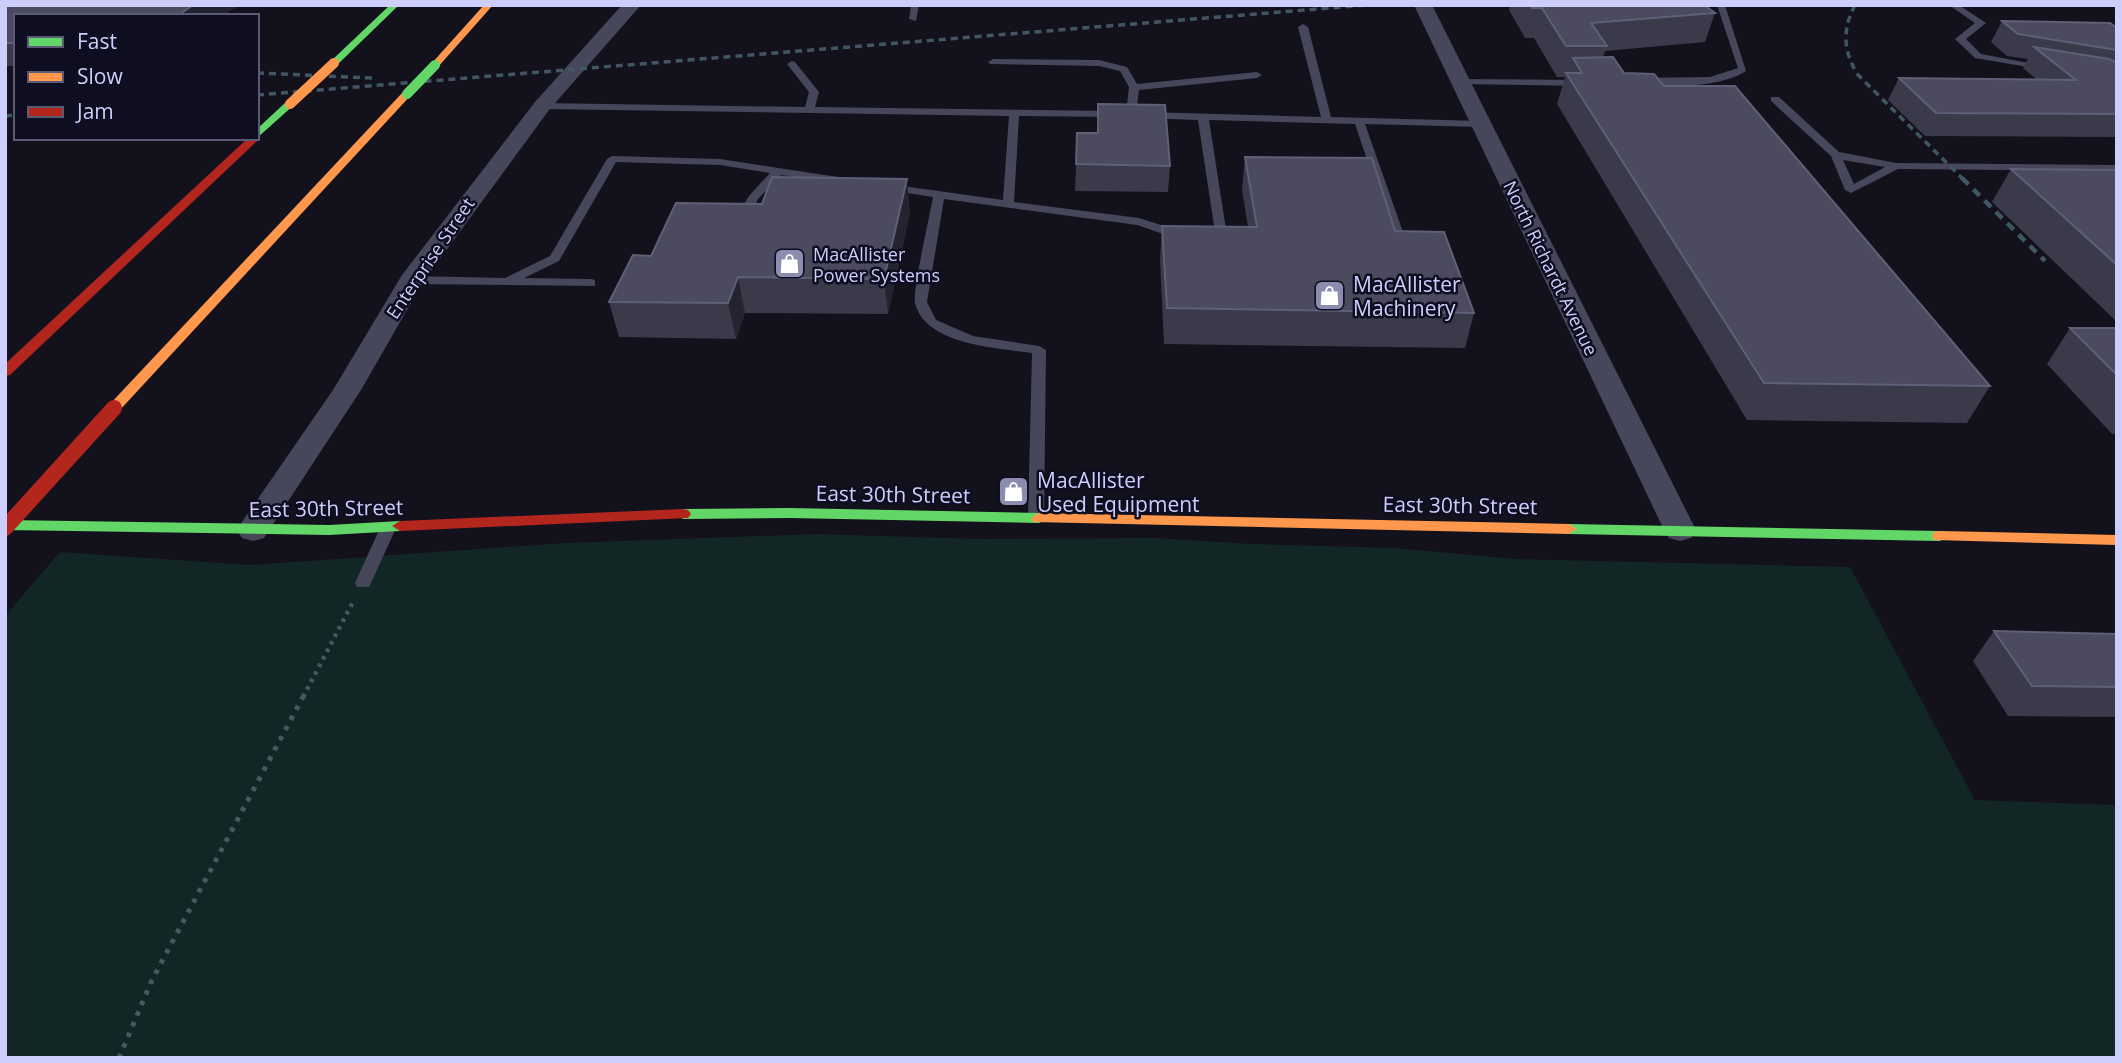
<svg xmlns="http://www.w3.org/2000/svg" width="2122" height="1063" viewBox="0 0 2122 1063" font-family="'Open Sans',sans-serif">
	<rect width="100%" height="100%" fill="#12111c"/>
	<path fill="#112625" d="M 816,534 L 979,539 L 1156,538 L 1251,544 L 1395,548 L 1515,559 L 1850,567 L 1975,800 L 2117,805 L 2117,1058 L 5,1058 L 5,616 L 60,552 L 250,565 L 565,543 Z"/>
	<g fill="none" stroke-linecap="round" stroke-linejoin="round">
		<path stroke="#485762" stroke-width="4.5" stroke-dasharray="3.5 5" stroke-linecap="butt" d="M 303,697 L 354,600"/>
		<path stroke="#485762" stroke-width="5" stroke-dasharray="4.5 7" stroke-linecap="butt" d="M 119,1058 L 152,980 L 304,695"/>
		<g fill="#47475c" fill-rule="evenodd">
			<path d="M 911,5 L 919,5 L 916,21 L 909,19 Z"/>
			<path d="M 1717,5 L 1725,5 L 1746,71 C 1721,88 1666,88 1637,83 L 1637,79 L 1640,78 L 1710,77 L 1738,68 Z"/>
			<path d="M 1949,5 L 1959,5 L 1986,23 L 1966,39 L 1981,54 L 2050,67 L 2045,70 L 1975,58 L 1955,39 L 1975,23 Z"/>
			<path d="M 1303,24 L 1308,27 L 1331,117 L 1481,121 L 1486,124 L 1481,127 L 1365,124 L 1410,252 L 1408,255 L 1400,255 L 1398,252 L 1355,124 L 1209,120 L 1227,236 C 1222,241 1210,241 1205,236 L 1215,232 L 1198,120 L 1144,118 L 1139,115 L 1144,112 L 1321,117 L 1298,27 Z"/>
			<path d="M 993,59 L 1099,60 L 1127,67 L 1137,84 L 1257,72 L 1262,75 L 1257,78 L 1139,90 L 1136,114 L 1131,117 L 1126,114 L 1129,87 L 1120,71 L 1099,66 L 990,64 L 988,62 Z"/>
			<path d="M 792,61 L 795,62 L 819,92 L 815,107 L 1118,111 L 1123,114 L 1118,117 L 1019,116 L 1014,202 L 1139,218 L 1186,233 L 1186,239 L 1178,239 L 1137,225 L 944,199 L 927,302 L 936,320 L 973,336 L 1039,346 L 1046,350 L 1044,518 L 1042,522 L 1036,523 L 1028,518 L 1032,353 C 998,348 925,345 915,303 C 912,292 930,215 933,197 L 888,190 L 882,187 L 888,184 L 1003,200 L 1009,116 L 542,109 L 537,106 L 542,103 L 805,107 L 809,92 L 787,64 Z"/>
			<path d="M 1461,79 L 1583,80 L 1588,83 L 1583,86 L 1458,84 L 1458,80 Z"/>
			<path d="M 1771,97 L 1779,97 L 1839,152 L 1896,163 L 2117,165 L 2117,171 L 1898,169 L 1851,193 L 1845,190 L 1831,156 L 1771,101 ZM 1843,160 L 1885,167 L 1854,184 Z"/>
			<path d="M 612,156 L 720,159 L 845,178 L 851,181 L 845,184 L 781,175 L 758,199 L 747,221 L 740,223 L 734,220 L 749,196 L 770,173 L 720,165 L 616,162 L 559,261 L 524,278 L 591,279 L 595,280 L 595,286 L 411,284 L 405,280 L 411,276 L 505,278 L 550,256 L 607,159 Z"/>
			<path d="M 388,523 L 396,528 L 371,583 L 369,587 L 357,587 L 355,583 L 380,528 Z"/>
		</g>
		<g fill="#47475c" fill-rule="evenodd">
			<path d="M 622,5 L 641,5 L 549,110 L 423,282 L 361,390 L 264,538 L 253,541 L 242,538 L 237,530 L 242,522 L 333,390 L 402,275 L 535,102 Z"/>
			<path d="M 1414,5 L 1432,5 L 1696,530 L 1691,538 L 1680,541 L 1669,538 L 1664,530 Z"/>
		</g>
		<g fill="#63d668" fill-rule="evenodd">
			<path d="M 390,5 L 399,5 L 337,65 L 331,65 L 331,61 Z"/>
			<path d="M 286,102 L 295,104 L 257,138 L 257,129 Z"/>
			<path d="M 790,508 L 1039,513 L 1047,518 L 1039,523 L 790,518 L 683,519 L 675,514 L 683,509 Z"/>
			<path d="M 5,520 L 329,525 L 400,521 L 408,526 L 400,531 L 329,535 L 5,530 Z"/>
			<path d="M 1569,524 L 1940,531 L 1948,536 L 1940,541 L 1569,534 L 1561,529 Z"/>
		</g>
		<g fill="#ff974d" fill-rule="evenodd">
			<path d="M 484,5 L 493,5 L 438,67 L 432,67 L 432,63 Z"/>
			<path d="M 403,92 L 412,94 L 119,411 L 109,411 L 107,408 L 109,405 Z"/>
			<path d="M 1039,513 L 1569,524 L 1577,529 L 1569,534 L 1033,522 L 1031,518 Z"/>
			<path d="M 1940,531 L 2117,535 L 2117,545 L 1934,540 L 1932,536 L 1934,532 Z"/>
		</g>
		<g fill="#b3261e" fill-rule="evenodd">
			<path d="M 258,136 L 258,140 L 10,375 L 5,376 L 5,364 L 248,138 L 257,138 Z"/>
			<path d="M 683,509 L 688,510 L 691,514 L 688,518 L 400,531 L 392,526 L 400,521 Z"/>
		</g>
		<g stroke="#405763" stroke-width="3.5" stroke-dasharray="7 5" stroke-linecap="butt">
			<path d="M 1855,5 C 1842,30 1843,51 1858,75 L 1964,180"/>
			<path d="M 257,73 L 372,78"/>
			<path d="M 257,95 L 1367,5"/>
			<path d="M 5,116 L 16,115"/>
		</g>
		<path stroke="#405763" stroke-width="4.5" stroke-dasharray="9 7" stroke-linecap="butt" d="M 1962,178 L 2045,261"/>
		<path stroke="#63d668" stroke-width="10" d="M 407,94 L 435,65"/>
		<path stroke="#ff974d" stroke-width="10" d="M 290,104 L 334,63"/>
		<path stroke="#b3261e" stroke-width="16" d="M 5,528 L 114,408"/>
	</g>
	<g fill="#3b3a4b">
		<path d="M 5,5 L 16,16 L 16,66 L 5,66 Z"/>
		<path d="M 1510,5 L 1704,5 L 1715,13 L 1705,42 L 1605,51 L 1603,57 L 1624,73 L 1664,86 L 1990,386 L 1967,423 L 1747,420 L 1557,104 L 1565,77 L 1557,77 L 1534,38 L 1525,38 L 1509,10 Z"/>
		<path d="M 2002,21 L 2117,28 L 2117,137 L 1925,136 L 1888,100 L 1899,78 L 2036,79 L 2023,68 L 2028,59 L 2007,56 L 1991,42 Z"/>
		<path d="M 1245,157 L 1395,231 L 1474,313 L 1465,348 L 1164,344 L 1160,260 L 1162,226 L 1248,227 L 1242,190 Z"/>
		<path d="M 1076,164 L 1170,166 L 1168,192 L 1075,191 Z"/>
		<path d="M 2011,169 L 2117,170 L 2117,322 L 1992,202 Z"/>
		<path d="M 910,212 L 888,314 L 745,313 L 736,339 L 619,337 L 609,302 L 651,256 Z"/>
		<path d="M 2070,328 L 2117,328 L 2117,434 L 2112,434 L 2047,364 Z"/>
		<path d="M 1994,631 L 2117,634 L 2117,717 L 2008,716 L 1973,661 Z"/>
	</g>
	<g fill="#242330">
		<path d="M 193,5 L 239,5 L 223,16 L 177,16 Z"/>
		<path d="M 907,179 L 910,212 L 888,314 L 884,279 Z"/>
		<path d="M 738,277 L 745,313 L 736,339 L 728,303 Z"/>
	</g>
	<g fill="#4b4a5e" stroke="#5f5f77" stroke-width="2">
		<path d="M 5,5 L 193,5 L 177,16 L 16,16 L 16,43 L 5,43 Z"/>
		<path d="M 1531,5 L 1704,5 L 1715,13 L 1591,23 L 1607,46 L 1566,46 L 1542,8 L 1532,8 Z"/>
		<path d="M 2002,21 L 2110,23 L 2117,28 L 2117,50 L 2018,34 Z"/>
		<path d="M 2034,47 L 2109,59 L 2117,63 L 2117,114 L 1936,113 L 1899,78 L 2076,80 Z"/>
		<path d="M 1613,57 L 1624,73 L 1654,74 L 1664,86 L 1735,86 L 1990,386 L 1764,383 L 1566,73 L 1582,73 L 1573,58 Z"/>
		<path d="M 1098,104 L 1165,105 L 1170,166 L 1076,164 L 1077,133 L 1098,133 Z"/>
		<path d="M 1245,157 L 1372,158 L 1395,231 L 1444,232 L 1474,313 L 1167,308 L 1162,226 L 1257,227 Z"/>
		<path d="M 2011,169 L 2117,170 L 2117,265 Z"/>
		<path d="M 772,177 L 907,179 L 884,279 L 738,277 L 728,303 L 609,302 L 633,255 L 651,256 L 676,203 L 762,204 Z"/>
		<path d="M 2070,328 L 2117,328 L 2117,375 Z"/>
		<path d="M 1994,631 L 2117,634 L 2117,687 L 2032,686 Z"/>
	</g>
	<defs>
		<symbol id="shop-square" viewBox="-11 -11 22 22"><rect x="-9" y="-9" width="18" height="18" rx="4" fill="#8c8cae" stroke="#0f0d20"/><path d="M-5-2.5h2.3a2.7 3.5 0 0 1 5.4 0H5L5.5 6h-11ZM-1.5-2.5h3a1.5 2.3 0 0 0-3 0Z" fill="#fff"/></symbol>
	</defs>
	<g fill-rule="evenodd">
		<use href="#shop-square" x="772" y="246" width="35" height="35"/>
		<use href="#shop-square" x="1312" y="278" width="35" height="35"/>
		<use href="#shop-square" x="996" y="474" width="35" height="35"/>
	</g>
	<g text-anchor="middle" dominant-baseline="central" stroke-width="5" stroke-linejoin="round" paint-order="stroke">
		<g font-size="18" fill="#cecefd" stroke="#0f0d20" text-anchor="start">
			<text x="813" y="254">MacAllister<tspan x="813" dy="21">Power Systems</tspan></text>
		</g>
		<g font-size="18" fill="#cecefd" stroke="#0f0d20">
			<text transform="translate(430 258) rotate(-56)">Enterprise Street</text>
			<text transform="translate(1551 268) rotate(64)">North Richardt Avenue</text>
		</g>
		<g font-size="21" fill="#cecefd" stroke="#0f0d20" text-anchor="start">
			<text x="1353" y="284">MacAllister<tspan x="1353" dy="24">Machinery</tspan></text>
			<text x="1037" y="480">MacAllister<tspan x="1037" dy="24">Used Equipment</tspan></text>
		</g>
		<g font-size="21" fill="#cecefd" stroke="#0f0d20">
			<text transform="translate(893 494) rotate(1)">East 30th Street</text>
			<text transform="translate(1460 505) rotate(1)">East 30th Street</text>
			<text transform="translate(326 508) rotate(-1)">East 30th Street</text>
		</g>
	</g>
	<rect width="2122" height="1063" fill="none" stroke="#cecefd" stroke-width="14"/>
	<rect x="14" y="14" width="245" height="126" fill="#0f0d20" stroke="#5b5a78" stroke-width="2"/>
	<rect x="28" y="37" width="35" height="10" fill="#63d668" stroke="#5b5a78" stroke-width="2"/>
	<text x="77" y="49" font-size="21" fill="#cecefd">Fast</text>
	<rect x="28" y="72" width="35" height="10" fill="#ff974d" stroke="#5b5a78" stroke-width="2"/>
	<text x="77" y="84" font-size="21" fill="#cecefd">Slow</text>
	<rect x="28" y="107" width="35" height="10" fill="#b3261e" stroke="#5b5a78" stroke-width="2"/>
	<text x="77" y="119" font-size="21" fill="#cecefd">Jam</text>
</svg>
